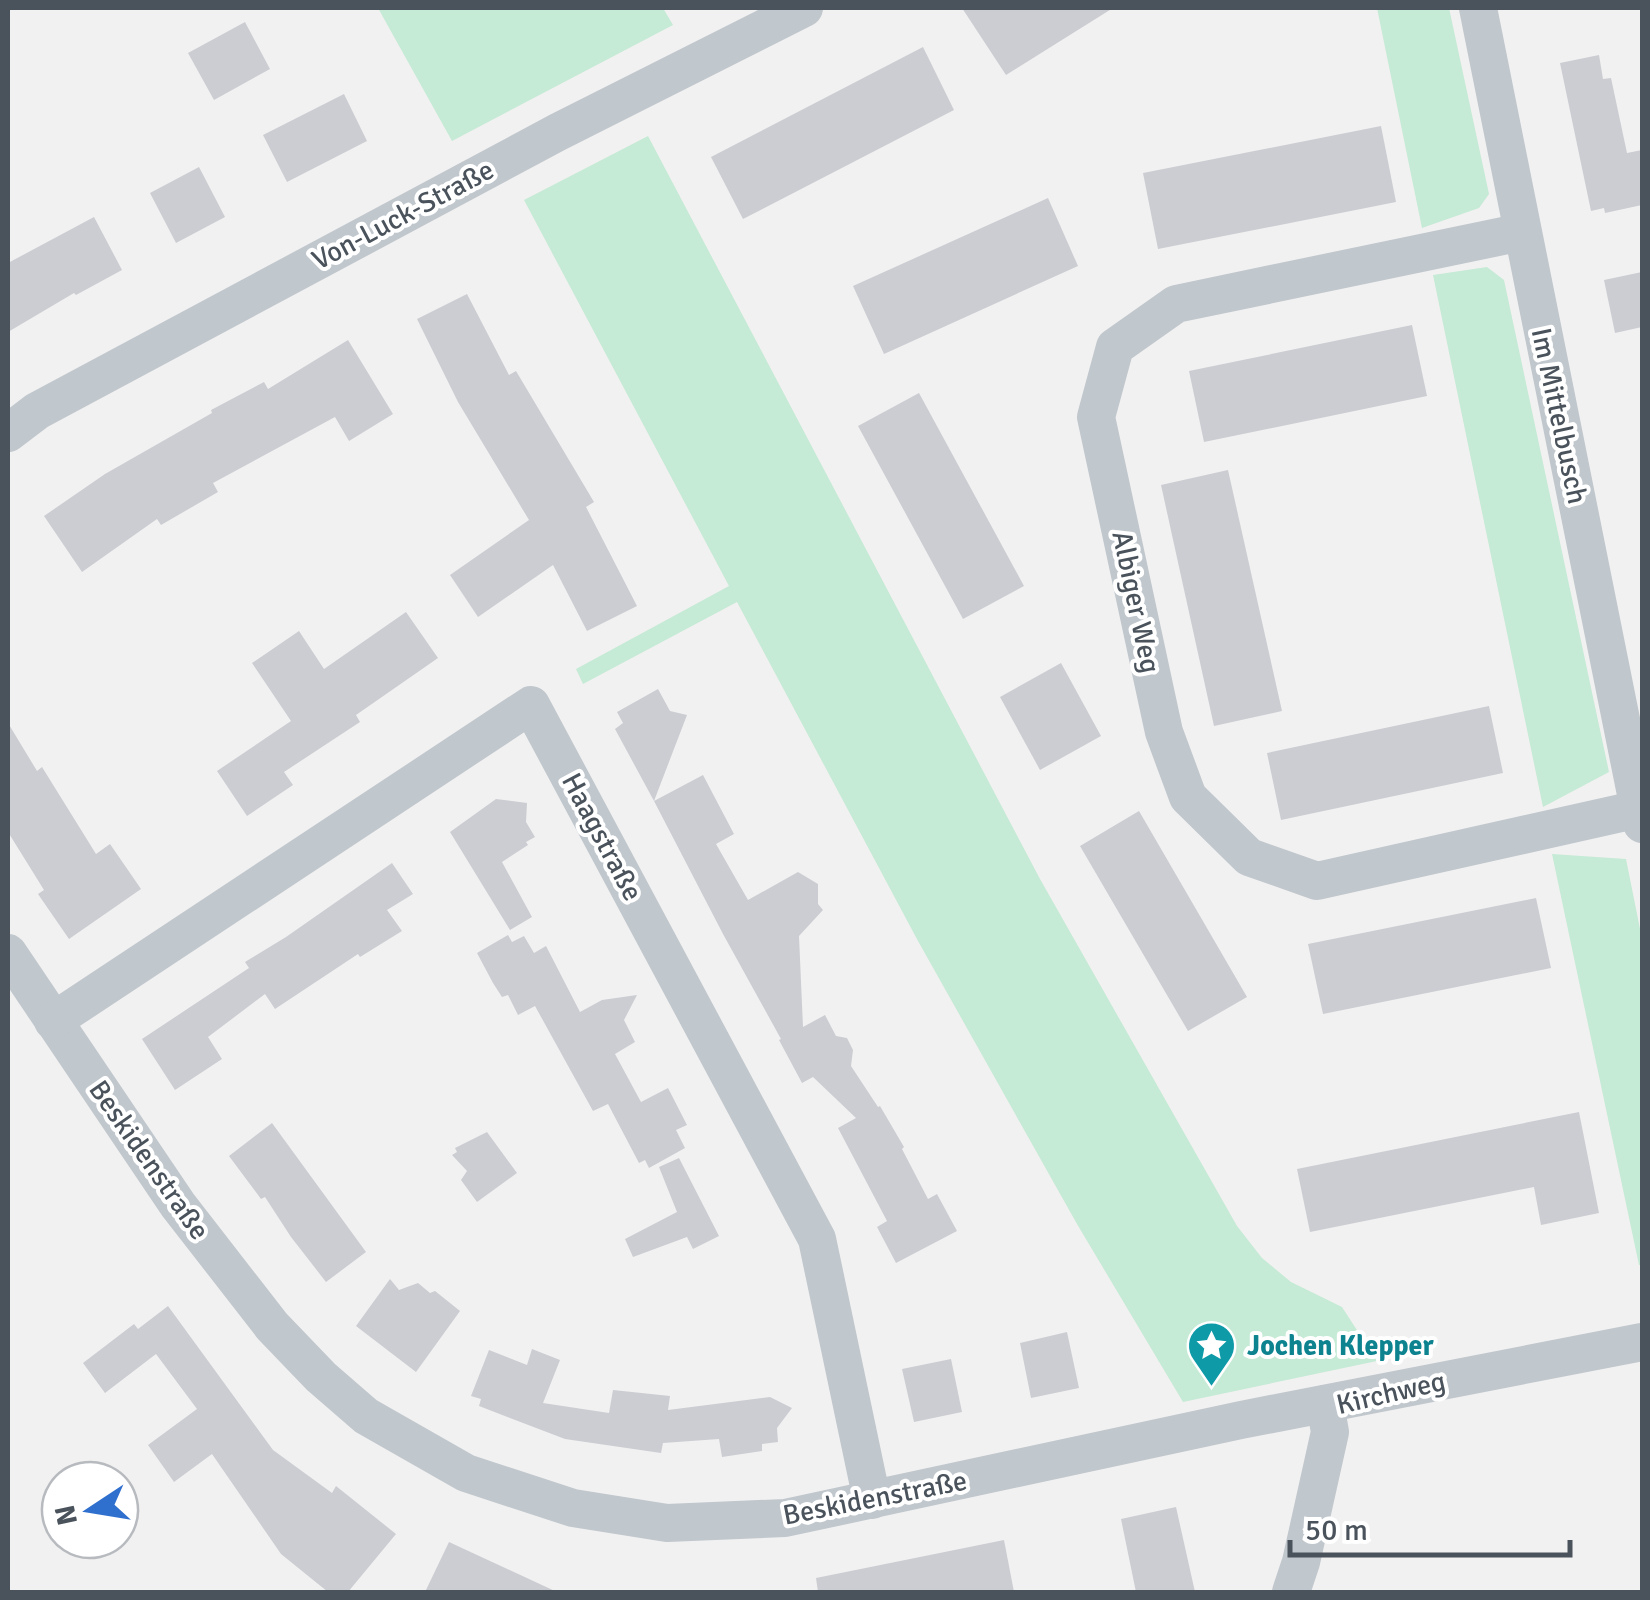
<svg xmlns="http://www.w3.org/2000/svg" width="1650" height="1600" viewBox="0 0 1650 1600" font-family="Signika,sans-serif">
	<rect width="100%" height="100%" fill="#f2f1f1"/>
	<g fill="#c5ead5">
		<path d="M 378,8 L 663,8 L 673,25 L 452,141 Z"/>
		<path d="M 1377,8 L 1449,8 L 1489,194 L 1479,208 L 1422,228 Z"/>
		<path d="M 648,136 L 1040,879 L 1237,1226 L 1262,1258 L 1291,1282 L 1342,1307 L 1377,1361 L 1183,1402 L 1077,1224 L 918,941 L 737,602 L 583,684 L 576,669 L 729,586 L 524,200 Z"/>
		<path d="M 1487,267 L 1504,280 L 1609,772 L 1543,807 L 1433,275 Z"/>
		<path d="M 1552,854 L 1626,859 L 1642,939 L 1642,1265 L 1639,1265 Z"/>
	</g>
	<g fill="#cbcdd2">
		<path d="M 962,8 L 1113,8 L 1006,75 Z"/>
		<path d="M 245,22 L 270,69 L 214,100 L 188,53 Z"/>
		<path d="M 923,47 L 954,110 L 743,219 L 711,157 Z"/>
		<path d="M 1599,55 L 1603,79 L 1611,78 L 1627,153 L 1642,150 L 1642,205 L 1605,213 L 1604,208 L 1591,211 L 1560,63 Z"/>
		<path d="M 344,94 L 367,141 L 287,182 L 263,135 Z"/>
		<path d="M 1381,126 L 1396,202 L 1158,249 L 1143,173 Z"/>
		<path d="M 199,167 L 225,217 L 176,243 L 150,193 Z"/>
		<path d="M 1048,198 L 1078,266 L 884,354 L 853,286 Z"/>
		<path d="M 94,217 L 122,270 L 76,295 L 74,293 L 8,332 L 8,263 Z"/>
		<path d="M 1642,272 L 1642,327 L 1615,333 L 1604,280 Z"/>
		<path d="M 467,294 L 509,375 L 516,371 L 594,502 L 586,507 L 637,606 L 587,631 L 553,565 L 478,617 L 450,575 L 529,520 L 458,402 L 417,319 Z"/>
		<path d="M 1412,325 L 1427,396 L 1204,442 L 1189,371 Z"/>
		<path d="M 348,340 L 393,414 L 349,441 L 335,417 L 213,483 L 218,492 L 161,525 L 157,519 L 82,572 L 44,516 L 105,474 L 212,413 L 211,410 L 264,382 L 268,389 Z"/>
		<path d="M 919,393 L 1024,586 L 963,619 L 858,426 Z"/>
		<path d="M 1228,470 L 1282,711 L 1214,726 L 1161,485 Z"/>
		<path d="M 406,612 L 438,658 L 356,715 L 360,722 L 284,772 L 293,785 L 247,816 L 217,771 L 291,721 L 252,663 L 299,631 L 324,669 Z"/>
		<path d="M 1061,663 L 1101,736 L 1040,770 L 1000,697 Z"/>
		<path d="M 658,689 L 670,711 L 687,715 L 654,801 L 615,729 L 623,723 L 617,712 Z"/>
		<path d="M 1489,706 L 1503,773 L 1281,820 L 1267,753 Z"/>
		<path d="M 8,723 L 37,771 L 42,767 L 96,854 L 110,844 L 141,889 L 69,939 L 38,894 L 44,890 L 8,832 Z"/>
		<path d="M 703,775 L 734,834 L 716,844 L 748,900 L 798,872 L 818,884 L 818,904 L 823,910 L 799,936 L 803,1027 L 825,1015 L 836,1036 L 847,1038 L 853,1050 L 851,1066 L 878,1107 L 880,1106 L 904,1147 L 902,1149 L 928,1199 L 937,1194 L 957,1231 L 896,1263 L 877,1227 L 887,1221 L 838,1128 L 856,1118 L 813,1077 L 802,1083 L 779,1040 L 781,1039 L 723,934 L 654,801 Z"/>
		<path d="M 496,799 L 527,803 L 526,822 L 535,837 L 526,842 L 528,845 L 502,862 L 532,917 L 510,930 L 450,832 Z"/>
		<path d="M 1139,811 L 1247,997 L 1188,1031 L 1080,846 Z"/>
		<path d="M 392,863 L 413,894 L 387,910 L 402,931 L 360,957 L 358,954 L 275,1009 L 265,994 L 208,1037 L 222,1059 L 175,1090 L 142,1039 L 249,968 L 245,962 L 286,937 Z"/>
		<path d="M 1536,898 L 1551,968 L 1323,1014 L 1308,944 Z"/>
		<path d="M 508,935 L 512,942 L 524,936 L 534,953 L 546,946 L 580,1012 L 602,1000 L 637,995 L 624,1020 L 635,1042 L 615,1054 L 641,1102 L 668,1088 L 687,1125 L 676,1130 L 685,1148 L 649,1168 L 645,1160 L 639,1163 L 608,1104 L 593,1111 L 535,1006 L 518,1015 L 508,995 L 502,997 L 493,983 L 477,953 Z"/>
		<path d="M 1579,1112 L 1599,1213 L 1541,1225 L 1534,1187 L 1310,1232 L 1297,1169 Z"/>
		<path d="M 272,1123 L 366,1252 L 326,1282 L 291,1237 L 265,1197 L 261,1199 L 229,1156 Z"/>
		<path d="M 487,1132 L 517,1173 L 477,1202 L 461,1180 L 467,1171 L 452,1155 L 457,1152 L 455,1148 Z"/>
		<path d="M 679,1158 L 719,1236 L 693,1249 L 687,1237 L 633,1257 L 625,1239 L 677,1212 L 659,1167 Z"/>
		<path d="M 390,1279 L 399,1290 L 418,1283 L 430,1293 L 435,1291 L 460,1311 L 416,1372 L 356,1326 Z"/>
		<path d="M 168,1306 L 273,1450 L 332,1493 L 336,1486 L 396,1534 L 348,1592 L 328,1592 L 281,1554 L 212,1454 L 174,1482 L 148,1445 L 197,1409 L 156,1354 L 105,1393 L 83,1363 L 134,1324 L 138,1329 Z"/>
		<path d="M 1067,1332 L 1079,1388 L 1031,1398 L 1020,1343 Z"/>
		<path d="M 532,1349 L 560,1360 L 543,1403 L 609,1413 L 613,1390 L 670,1396 L 668,1410 L 770,1397 L 792,1408 L 777,1428 L 778,1442 L 762,1444 L 762,1451 L 722,1457 L 719,1439 L 663,1443 L 661,1453 L 565,1439 L 479,1406 L 481,1399 L 471,1396 L 489,1350 L 527,1365 Z"/>
		<path d="M 951,1359 L 962,1412 L 914,1422 L 902,1369 Z"/>
		<path d="M 1176,1507 L 1195,1592 L 1136,1592 L 1121,1519 Z"/>
		<path d="M 1004,1540 L 1014,1592 L 818,1592 L 816,1578 Z"/>
		<path d="M 449,1542 L 557,1592 L 425,1592 Z"/>
	</g>
	<g fill="none" stroke-linecap="round" stroke-linejoin="round">
		<g stroke="#c0c7cd" stroke-width="38">
			<path d="M 1478,8 L 1642,824"/>
			<path d="M 1522,232 L 1176,304 L 1115,347 L 1096,417 L 1164,732 L 1188,797 L 1249,857 L 1317,881 L 1639,809"/>
			<path d="M 8,433 L 37,411 L 558,132 L 804,8"/>
			<path d="M 8,953 L 178,1205 L 272,1326 L 321,1377 L 366,1416 L 466,1473 L 573,1508 L 667,1523 L 785,1518 L 1241,1420 L 1642,1342"/>
			<path d="M 53,1021 L 531,705 L 817,1239 L 872,1500"/>
			<path d="M 1291,1592 L 1301,1562 L 1330,1432 L 1325,1404"/>
		</g>
	</g>
	<defs>
		<symbol id="sight-pin" viewBox="-11 -11 22 30"><path d="M0 17L-7.5 6A9.5 9.5 0 1 1 7.5 6Z" fill="#0f9aa8" stroke="#fff"/><path d="M0-6L1.8-2.2L6-1.7L2.9 1.2L3.7 5.4L0 3.3L-3.7 5.4L-2.9 1.2L-6-1.7L-1.8-2.2Z" fill="#fff"/></symbol>
	</defs>
	<g fill-rule="evenodd">
		<use href="#sight-pin" x="1184" y="1318" width="55" height="75"/>
	</g>
	<g text-anchor="middle" dominant-baseline="central" stroke-width="8" stroke-linejoin="round" paint-order="stroke">
		<g font-size="28" fill="#4a535c" stroke="#fff">
			<text transform="translate(403 215) rotate(-28)">Von-Luck-Straße</text>
			<text transform="translate(1559 416) rotate(78)">Im Mittelbusch</text>
			<text transform="translate(1136 602) rotate(78)">Albiger Weg</text>
			<text transform="translate(602 837) rotate(62)">Haagstraße</text>
			<text transform="translate(149 1160) rotate(55)">Beskidenstraße</text>
			<text transform="translate(1391 1393) rotate(-13)">Kirchweg</text>
			<text transform="translate(875 1498) rotate(-11)">Beskidenstraße</text>
		</g>
		<g font-size="28" font-weight="bold" fill="#0d838f" stroke="#fff" text-anchor="start">
			<text x="1247" y="1346">Jochen Klepper</text>
		</g>
	</g>
	<rect width="1650" height="1600" fill="none" stroke="#4a535c" stroke-width="20"/>
	<g transform="translate(90 1510) rotate(258)"><circle r="48" fill="#ffffff" stroke="#b7babe" stroke-width="2.5"/>
	<path d="M0-8L18 38L0 25L-18 38Z" fill="#2f6fce"/>
	<text y="-15" font-size="28" font-weight="bold" text-anchor="middle" fill="#4a535c">N</text>
	</g>
	<path d="M1290 1540v15h280v-15" fill="none" stroke="#4a535c" stroke-width="5"/>
	<text x="1305" y="1540" font-size="30" fill="#4a535c" stroke="#ffffff" stroke-width="8" paint-order="stroke">50 m</text>
</svg>
